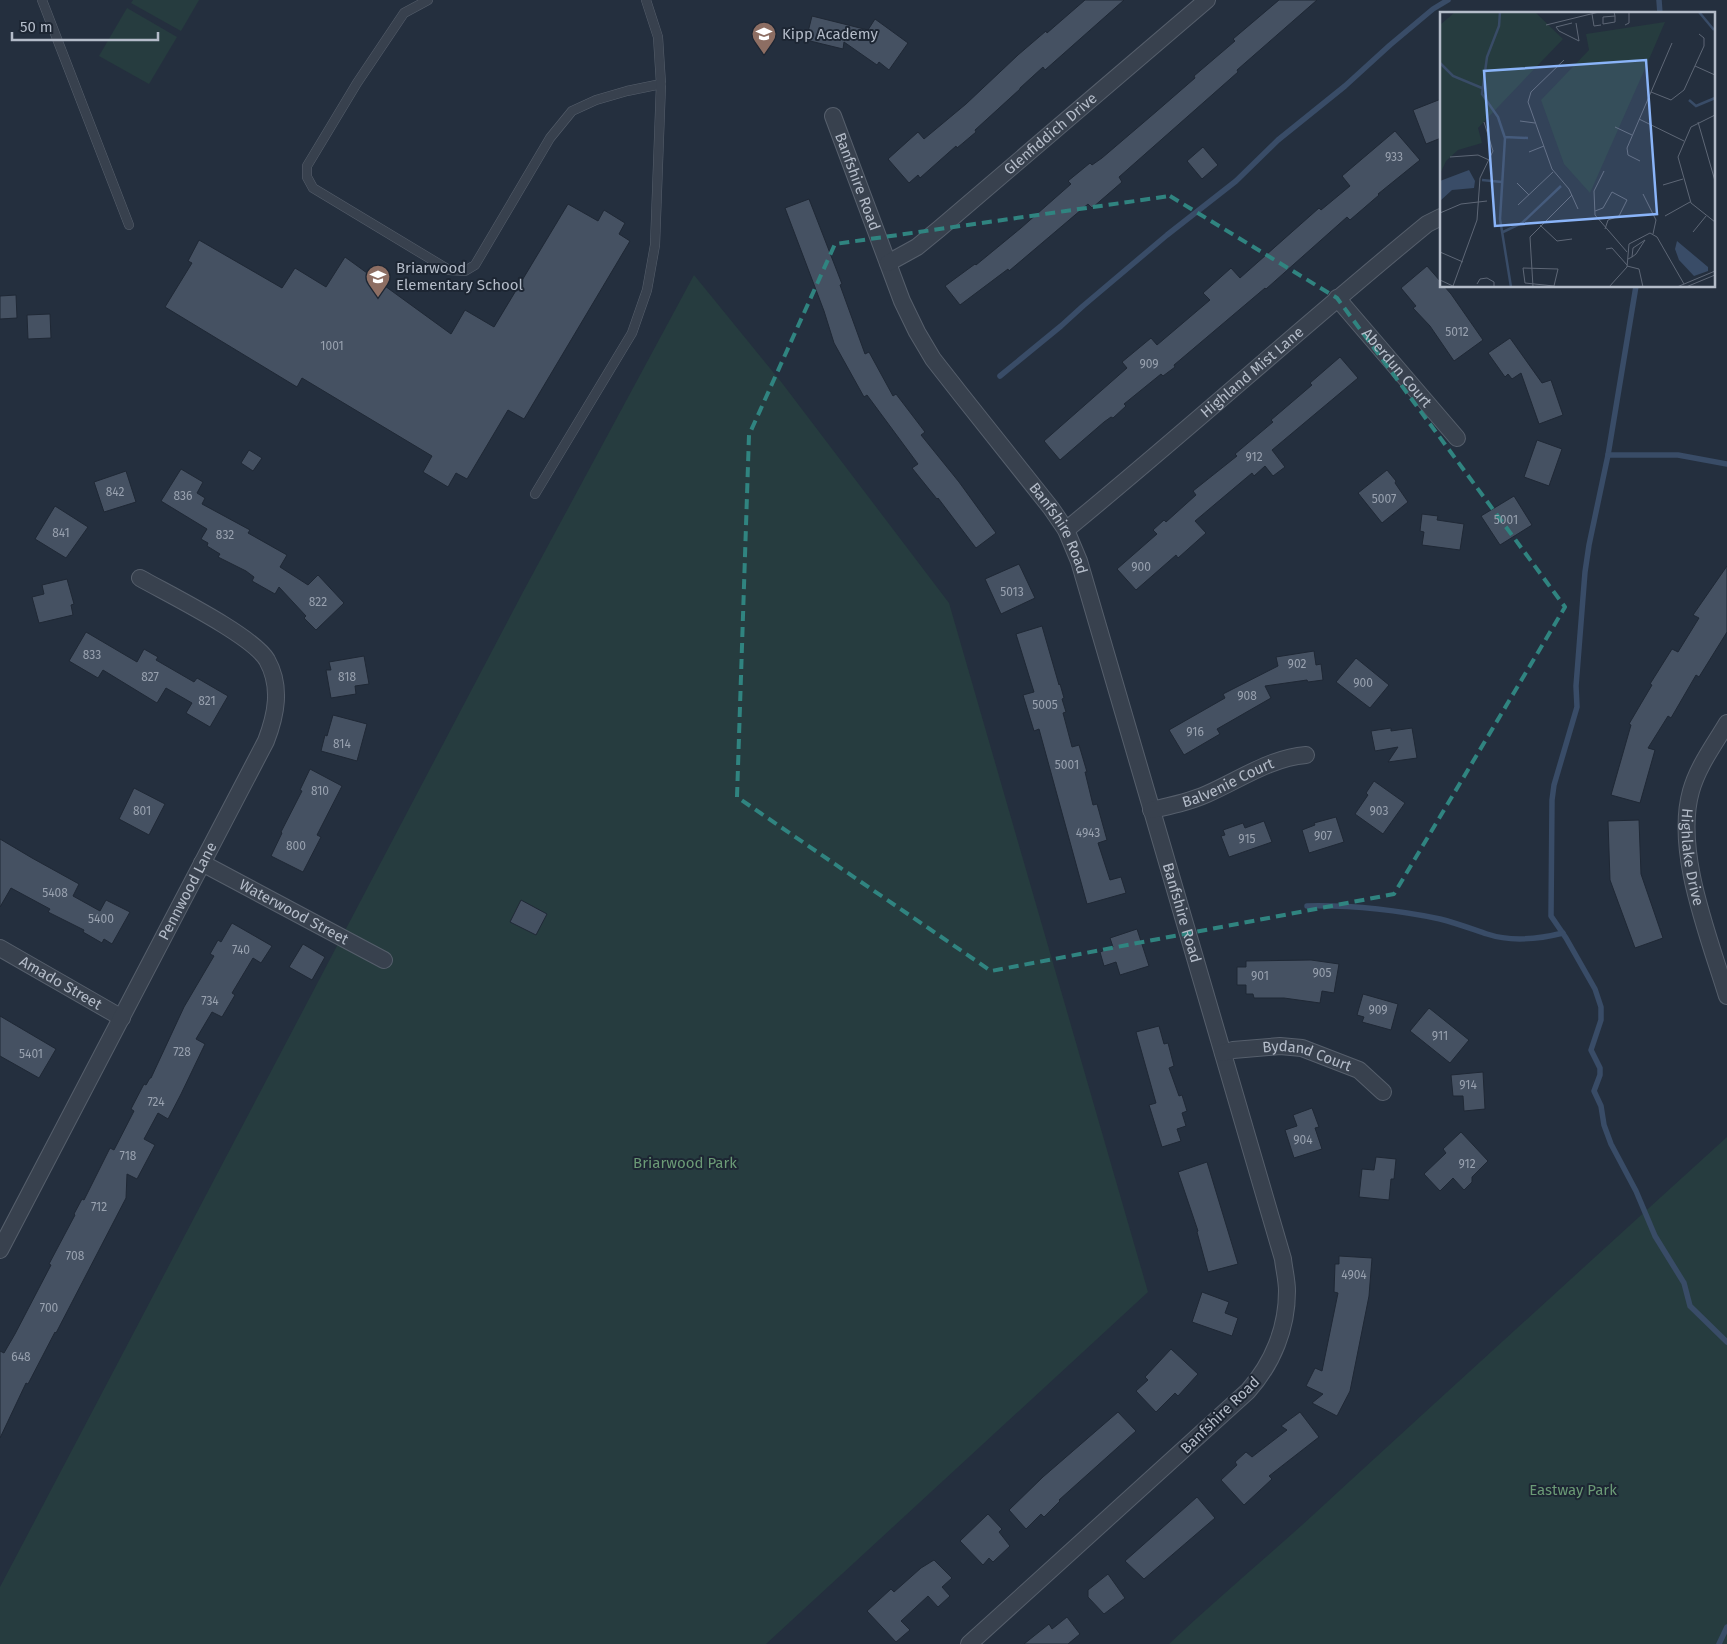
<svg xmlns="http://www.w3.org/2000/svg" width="1727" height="1644" viewBox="0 0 1727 1644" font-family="'Fira Sans',sans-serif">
	<rect width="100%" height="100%" fill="#242f3e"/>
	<g fill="#263c3f">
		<path d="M 133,0 L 199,0 L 181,31 L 131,3 Z"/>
		<path d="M 127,8 L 177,37 L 149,84 L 99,56 Z"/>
		<path d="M 694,275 L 782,383 L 949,603 L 1148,1292 L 766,1644 L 0,1644 L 0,1587 L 523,592 Z"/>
		<path d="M 1727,1137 L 1727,1644 L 1169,1644 C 1224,1592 1283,1544 1338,1492 C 1468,1373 1597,1255 1727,1137 Z"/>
	</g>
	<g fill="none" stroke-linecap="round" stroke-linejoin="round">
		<g stroke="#394c67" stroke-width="5.5">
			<path d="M 1659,0 L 1660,14"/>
			<path d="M 1636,286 L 1608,455 L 1589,545 L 1585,572 L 1576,686 L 1577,707 L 1554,785 L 1552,800 L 1551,916 L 1566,938 L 1595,989 L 1601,1007 L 1601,1020 L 1591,1050 L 1600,1068 L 1600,1075 L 1594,1091 L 1601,1106 L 1604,1125 L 1611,1144 L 1636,1191 L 1655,1236 L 1684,1283 L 1690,1306 L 1727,1342"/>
			<path d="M 1000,376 L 1061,326 L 1083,306 L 1167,235 L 1236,181 L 1278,140 L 1345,86 L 1390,45 L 1433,9 L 1448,0"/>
			<path d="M 1608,455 L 1678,455 L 1727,464"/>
			<path d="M 1307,906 C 1351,905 1396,910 1440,919 C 1456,923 1472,929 1487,934 C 1511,942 1539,939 1563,933"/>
			<path d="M 1719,1644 L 1727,1627"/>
		</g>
	</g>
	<g fill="#455162" stroke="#1f2835">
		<path d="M 1085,0 L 1124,0 L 1045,70 L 1043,67 L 1020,88 L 1020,89 L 975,130 L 976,132 L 957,148 L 956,146 L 920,178 L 918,175 L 909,183 L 888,159 L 918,132 L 924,139 L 966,104 L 1018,55 L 1046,31 L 1047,33 Z"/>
		<path d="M 1279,0 L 1317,0 L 1237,70 L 1238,72 L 1119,177 L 1122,182 L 1092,208 L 1088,204 L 1009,271 L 1008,269 L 960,305 L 945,286 L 975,264 L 976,265 L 1021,228 L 1071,184 L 1068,181 L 1090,163 L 1092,165 L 1102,158 L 1157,111 L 1195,78 L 1194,76 L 1235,41 L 1233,39 Z"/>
		<path d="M 812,16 L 868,30 L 875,19 L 908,43 L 889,70 L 879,62 L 877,65 L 844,42 L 843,49 L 806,40 Z"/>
		<path d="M 1441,99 L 1441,138 L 1426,144 L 1413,110 Z"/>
		<path d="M 1395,131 L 1420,160 L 1378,194 L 1379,195 L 1350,220 L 1347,217 L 1266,289 L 1265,288 L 1174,365 L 1175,367 L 1163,376 L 1161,374 L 1124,404 L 1126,406 L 1113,418 L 1111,417 L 1104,422 L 1060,460 L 1044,441 L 1127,368 L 1122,362 L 1151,338 L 1157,345 L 1210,300 L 1203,293 L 1231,268 L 1240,278 L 1319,208 L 1321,210 L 1350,186 L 1342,176 Z"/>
		<path d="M 1203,147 L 1218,165 L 1202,179 L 1187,161 Z"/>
		<path d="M 809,199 L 842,284 L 840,285 L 865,354 L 869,352 L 893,396 L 896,394 L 925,432 L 921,435 L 959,482 L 996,533 L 976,548 L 938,498 L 937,499 L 912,468 L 918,464 L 867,395 L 864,397 L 834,343 L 824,311 L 785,208 Z"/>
		<path d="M 568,204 L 598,221 L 604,210 L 625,223 L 619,234 L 630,241 L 524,419 L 508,410 L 467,479 L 456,473 L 448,487 L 423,472 L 432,456 L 302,378 L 297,387 L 165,307 L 192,263 L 188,261 L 199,240 L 282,288 L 295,268 L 326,287 L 345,257 L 451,334 L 465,310 L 494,327 Z"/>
		<path d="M 1427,266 L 1441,282 L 1441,286 L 1444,286 L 1451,294 L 1483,340 L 1454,361 L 1430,326 L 1413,308 L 1416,306 L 1401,288 Z"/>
		<path d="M 16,295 L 17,318 L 0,319 L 0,296 Z"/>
		<path d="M 50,314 L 51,338 L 28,339 L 27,315 Z"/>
		<path d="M 1510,338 L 1542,383 L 1551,380 L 1563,415 L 1539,424 L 1521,373 L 1512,379 L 1508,374 L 1505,377 L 1488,353 Z"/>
		<path d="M 1340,357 L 1358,378 L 1272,450 L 1285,467 L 1273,476 L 1265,466 L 1254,476 L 1252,473 L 1195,521 L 1206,533 L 1178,558 L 1176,555 L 1136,590 L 1117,569 L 1157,534 L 1153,530 L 1164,520 L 1166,522 L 1196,495 L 1193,491 L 1237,456 L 1235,454 L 1273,422 L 1271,420 L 1312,385 L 1310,383 Z"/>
		<path d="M 1537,440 L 1562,449 L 1549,486 L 1524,477 Z"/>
		<path d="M 249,450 L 262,458 L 253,471 L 241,463 Z"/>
		<path d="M 181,469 L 203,482 L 197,493 L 205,498 L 202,504 L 250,530 L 248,533 L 287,555 L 280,567 L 308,585 L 318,575 L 344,603 L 316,630 L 304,618 L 306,616 L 279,587 L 275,594 L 252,581 L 254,577 L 246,571 L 218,557 L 220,554 L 207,546 L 208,543 L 201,539 L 207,529 L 161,501 Z"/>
		<path d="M 1387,470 L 1396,481 L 1395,483 L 1408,502 L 1382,523 L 1358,493 Z"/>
		<path d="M 126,471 L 136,502 L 104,512 L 94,482 Z"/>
		<path d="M 1514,496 L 1532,525 L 1500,545 L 1481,516 Z"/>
		<path d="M 55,506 L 88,527 L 66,558 L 35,539 Z"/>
		<path d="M 1422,514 L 1438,516 L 1437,520 L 1464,524 L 1460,550 L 1422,545 L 1424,532 L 1420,531 Z"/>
		<path d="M 1019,564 L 1035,598 L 1001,614 L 985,579 Z"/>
		<path d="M 1727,566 L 1727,632 L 1699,677 L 1696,675 L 1671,718 L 1668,716 L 1648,748 L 1655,750 L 1640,803 L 1611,795 L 1631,725 L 1629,724 L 1652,685 L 1650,684 L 1672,649 L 1678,652 L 1699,618 L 1693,615 Z"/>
		<path d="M 67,579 L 74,604 L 71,605 L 73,615 L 39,623 L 32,597 L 44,594 L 42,585 Z"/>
		<path d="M 1042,626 L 1059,685 L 1060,684 L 1064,698 L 1062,699 L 1066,712 L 1063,713 L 1072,747 L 1079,745 L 1087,772 L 1085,772 L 1093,805 L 1097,804 L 1107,840 L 1098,843 L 1110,880 L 1121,877 L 1126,893 L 1087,904 L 1039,729 L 1034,731 L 1023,695 L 1034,692 L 1016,634 Z"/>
		<path d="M 86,632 L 137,662 L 144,649 L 158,657 L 156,660 L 194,682 L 197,678 L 228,696 L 210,727 L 186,713 L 192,703 L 166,688 L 157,703 L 103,670 L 98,678 L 69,661 Z"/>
		<path d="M 1314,651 L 1316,665 L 1321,664 L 1323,680 L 1308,682 L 1307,680 L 1265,686 L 1271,698 L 1217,729 L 1220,734 L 1184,755 L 1169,730 L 1225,698 L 1223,694 L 1278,666 L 1276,657 Z"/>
		<path d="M 364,656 L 369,684 L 355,686 L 356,694 L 331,698 L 326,670 L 331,670 L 329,662 Z"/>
		<path d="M 1356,658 L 1389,685 L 1370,708 L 1336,682 Z"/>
		<path d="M 333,715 L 367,724 L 357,761 L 321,751 L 325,735 L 327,736 Z"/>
		<path d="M 1391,728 L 1391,731 L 1412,728 L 1417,758 L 1388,762 L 1398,747 L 1375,751 L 1371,731 Z"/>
		<path d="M 310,769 L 342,786 L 317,835 L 321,837 L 303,872 L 271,856 L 282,833 L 281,832 L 302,791 L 300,790 Z"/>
		<path d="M 1374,781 L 1405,803 L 1383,834 L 1355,814 L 1368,795 L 1366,793 Z"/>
		<path d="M 134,788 L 165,804 L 149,835 L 119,819 Z"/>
		<path d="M 1336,817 L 1344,842 L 1309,853 L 1302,830 L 1315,825 L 1314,823 Z"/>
		<path d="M 1639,820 L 1641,874 L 1663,938 L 1635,948 L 1610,880 L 1608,821 Z"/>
		<path d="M 1264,821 L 1272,842 L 1229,857 L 1221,836 L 1225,835 L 1223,830 L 1243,823 L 1245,828 Z"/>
		<path d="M 0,839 L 32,858 L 79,884 L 73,896 L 100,911 L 106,900 L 130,912 L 112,944 L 104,939 L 102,943 L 83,932 L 84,930 L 48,912 L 50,909 L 11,888 L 0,907 Z"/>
		<path d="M 521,900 L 547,914 L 536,935 L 510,922 Z"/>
		<path d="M 232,923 L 272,946 L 261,963 L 253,958 L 232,993 L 235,995 L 222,1017 L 212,1012 L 196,1039 L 205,1044 L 181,1094 L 168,1119 L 158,1113 L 144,1139 L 155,1145 L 137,1179 L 127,1174 L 126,1198 L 56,1333 L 55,1332 L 28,1384 L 26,1383 L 0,1438 L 0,1351 L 4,1353 L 15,1334 L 51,1265 L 49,1264 L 75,1215 L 74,1214 L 82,1199 L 84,1200 L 110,1148 L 114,1150 L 134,1111 L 131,1109 L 144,1084 L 146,1085 L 150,1078 L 151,1078 L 184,1007 L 214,956 L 210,954 L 218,940 L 221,942 Z"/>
		<path d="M 1137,929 L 1149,966 L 1120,975 L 1116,962 L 1104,966 L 1100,952 L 1113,947 L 1110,938 Z"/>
		<path d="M 303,944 L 325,957 L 312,980 L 289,967 Z"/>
		<path d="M 1311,960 L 1339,964 L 1334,993 L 1322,991 L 1320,1003 L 1284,998 L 1254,998 L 1253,994 L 1246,994 L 1246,985 L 1237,985 L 1237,967 L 1246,967 L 1246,961 Z"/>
		<path d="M 1363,994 L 1398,1004 L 1391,1030 L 1362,1022 L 1364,1017 L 1357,1015 Z"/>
		<path d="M 1429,1008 L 1469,1040 L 1450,1063 L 1410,1031 Z"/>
		<path d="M 0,1016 L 56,1049 L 39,1078 L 0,1056 Z"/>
		<path d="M 1159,1026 L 1164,1044 L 1168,1043 L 1174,1066 L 1169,1068 L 1179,1096 L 1182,1095 L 1187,1111 L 1182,1113 L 1186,1126 L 1177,1129 L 1181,1141 L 1162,1147 L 1149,1105 L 1156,1103 L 1136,1032 Z"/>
		<path d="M 1483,1072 L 1485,1109 L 1464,1111 L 1463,1096 L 1453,1096 L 1451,1075 Z"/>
		<path d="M 1312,1108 L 1319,1127 L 1315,1128 L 1322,1149 L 1294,1158 L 1285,1130 L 1297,1126 L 1293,1115 Z"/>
		<path d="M 1461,1132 L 1488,1161 L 1472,1177 L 1472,1182 L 1464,1190 L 1453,1178 L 1440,1191 L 1424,1174 L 1446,1153 L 1443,1149 Z"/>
		<path d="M 1376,1157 L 1396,1159 L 1394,1179 L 1391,1179 L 1389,1200 L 1359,1197 L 1362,1169 L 1374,1170 Z"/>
		<path d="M 1207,1162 L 1238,1264 L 1208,1272 L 1197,1232 L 1198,1231 L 1178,1172 Z"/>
		<path d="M 1339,1256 L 1372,1258 L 1369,1296 L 1350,1391 L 1337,1416 L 1312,1403 L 1323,1394 L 1306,1386 L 1315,1368 L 1322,1371 L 1338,1293 L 1334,1292 L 1335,1264 L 1339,1264 Z"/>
		<path d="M 1202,1292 L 1229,1302 L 1225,1313 L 1238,1318 L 1232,1336 L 1192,1322 Z"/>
		<path d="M 1171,1349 L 1198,1374 L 1178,1396 L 1175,1393 L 1156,1412 L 1136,1391 L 1148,1380 L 1145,1377 Z"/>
		<path d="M 1118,1412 L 1136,1431 L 1059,1500 L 1060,1501 L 1044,1517 L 1041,1514 L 1026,1529 L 1009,1510 L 1043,1477 Z"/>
		<path d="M 1300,1412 L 1319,1437 L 1269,1476 L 1272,1479 L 1244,1505 L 1221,1480 L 1237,1465 L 1235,1462 L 1246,1452 L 1252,1457 L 1287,1430 L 1281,1426 Z"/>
		<path d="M 1197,1497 L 1215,1518 L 1144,1579 L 1125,1561 Z"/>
		<path d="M 988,1514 L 1002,1529 L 999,1532 L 1010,1546 L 993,1562 L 989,1558 L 983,1565 L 960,1541 Z"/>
		<path d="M 934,1560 L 952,1578 L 942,1587 L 950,1596 L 938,1607 L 928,1596 L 901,1621 L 910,1630 L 896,1642 L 867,1611 L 891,1589 L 894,1592 L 921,1568 Z"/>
		<path d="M 1108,1574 L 1125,1598 L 1104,1614 L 1088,1597 L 1088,1590 Z"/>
		<path d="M 1067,1617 L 1080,1634 L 1068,1644 L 1024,1644 L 1049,1624 L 1052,1629 Z"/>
	</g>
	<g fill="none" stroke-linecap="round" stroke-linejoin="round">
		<defs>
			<g id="service">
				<path d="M 42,0 L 129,225"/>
				<path d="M 428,0 L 404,13 L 357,83 L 307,166 L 307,177 L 313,188 L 449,270 L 465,271 L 475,265 L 550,138 L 572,111 L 596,100 L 627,91 L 661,84"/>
				<path d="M 535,494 L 632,333 L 647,290 L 655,245 L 661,84 L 658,37 L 646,0"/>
			</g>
			<g id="minor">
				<path id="s1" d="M 833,116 L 902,301 L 917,332 L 933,359 L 962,396 L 1051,508 L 1066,530 L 1079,561 L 1283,1259 C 1284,1269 1287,1280 1287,1291 C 1287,1328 1273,1363 1248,1391 L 969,1644"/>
				<path id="s2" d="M 888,263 L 917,247 L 939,229 L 1207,0"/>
				<path id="s3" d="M 1337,298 L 1457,438"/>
				<path id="s4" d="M 1066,530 C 1188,430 1305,324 1427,224 L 1441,217"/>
				<path id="s5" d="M 1727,723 C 1714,745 1698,766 1691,791 C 1674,851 1709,937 1727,996"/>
				<path id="s6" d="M 1151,810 C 1170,806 1189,802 1207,794 C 1239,780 1270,758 1306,755"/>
				<path id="s7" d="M 202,863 L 384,960"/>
				<path id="s8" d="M 0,948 L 122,1018"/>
				<path id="s9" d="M 1223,1053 L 1233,1050 L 1280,1046 L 1302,1048 L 1359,1070 L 1383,1092"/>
				<path id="s10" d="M 0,1250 L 266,741 C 276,715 282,687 267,660 C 252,635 168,594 140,578"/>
			</g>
		</defs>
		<use href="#service" stroke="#565f6c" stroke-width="10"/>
		<use href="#minor" stroke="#565f6c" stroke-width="18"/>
		<use href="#service" stroke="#38414e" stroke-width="9"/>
		<use href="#minor" stroke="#38414e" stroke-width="16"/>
	</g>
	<path fill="none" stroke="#308480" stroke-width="4" stroke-dasharray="10 6" stroke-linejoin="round" d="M 1170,196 L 1337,298 L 1565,607 L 1394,894 L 991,971 L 737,797 L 749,435 L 835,244 Z"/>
	<defs>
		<symbol id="school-pin" viewBox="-11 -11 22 30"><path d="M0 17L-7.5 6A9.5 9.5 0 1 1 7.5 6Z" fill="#8d6e63" stroke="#1d2633"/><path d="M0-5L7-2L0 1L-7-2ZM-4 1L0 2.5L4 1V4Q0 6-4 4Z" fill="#fff"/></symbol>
	</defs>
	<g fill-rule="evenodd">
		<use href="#school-pin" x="750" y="20" width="28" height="38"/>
		<use href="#school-pin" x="364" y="263" width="28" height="38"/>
	</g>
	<g text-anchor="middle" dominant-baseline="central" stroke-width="4" stroke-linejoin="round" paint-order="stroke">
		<g font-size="12" fill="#98a1af">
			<text x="1394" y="157">933</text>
			<text x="1457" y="332">5012</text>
			<text x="332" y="346">1001</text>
			<text x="1149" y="364">909</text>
			<text x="1254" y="457">912</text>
			<text x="115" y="492">842</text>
			<text x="183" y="496">836</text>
			<text x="1384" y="499">5007</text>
			<text x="1506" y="520">5001</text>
			<text x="61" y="533">841</text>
			<text x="225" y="535">832</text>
			<text x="1141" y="567">900</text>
			<text x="1012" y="592">5013</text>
			<text x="318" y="602">822</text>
			<text x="92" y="655">833</text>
			<text x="1297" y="664">902</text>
			<text x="150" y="677">827</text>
			<text x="347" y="677">818</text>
			<text x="1363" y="683">900</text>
			<text x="1247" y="696">908</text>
			<text x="207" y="701">821</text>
			<text x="1045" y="705">5005</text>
			<text x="1195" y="732">916</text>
			<text x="342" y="744">814</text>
			<text x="1067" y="765">5001</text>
			<text x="320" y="791">810</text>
			<text x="142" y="811">801</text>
			<text x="1379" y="811">903</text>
			<text x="1088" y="833">4943</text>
			<text x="1323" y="836">907</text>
			<text x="1247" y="839">915</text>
			<text x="296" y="846">800</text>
			<text x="55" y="893">5408</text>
			<text x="101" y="919">5400</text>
			<text x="241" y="950">740</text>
			<text x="1322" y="973">905</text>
			<text x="1260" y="976">901</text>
			<text x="210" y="1001">734</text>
			<text x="1378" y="1010">909</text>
			<text x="1440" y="1036">911</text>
			<text x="182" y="1052">728</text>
			<text x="31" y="1054">5401</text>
			<text x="1468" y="1085">914</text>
			<text x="156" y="1102">724</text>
			<text x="1303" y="1140">904</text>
			<text x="128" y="1156">718</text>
			<text x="1467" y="1164">912</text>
			<text x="99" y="1207">712</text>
			<text x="75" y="1256">708</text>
			<text x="1354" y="1275">4904</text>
			<text x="49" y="1308">700</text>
			<text x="21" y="1357">648</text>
		</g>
		<g font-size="15" fill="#b4bcc9" stroke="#1d2633" text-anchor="start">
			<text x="782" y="34">Kipp Academy</text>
			<text x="396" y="268">Briarwood<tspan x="396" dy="17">Elementary School</tspan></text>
		</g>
		<g font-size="15" fill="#b4bcc9" stroke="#1d2633">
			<text stroke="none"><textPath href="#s2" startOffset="208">Glenfiddich Drive</textPath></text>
			<text stroke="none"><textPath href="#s1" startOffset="70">Banfshire Road</textPath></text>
			<text stroke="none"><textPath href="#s3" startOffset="92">Aberdun Court</textPath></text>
			<text stroke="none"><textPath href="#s4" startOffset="244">Highland Mist Lane</textPath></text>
			<text stroke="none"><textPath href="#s1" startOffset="475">Banfshire Road</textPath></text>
			<text stroke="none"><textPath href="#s6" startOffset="82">Balvenie Court</textPath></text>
			<text stroke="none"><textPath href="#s5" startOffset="144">Highlake Drive</textPath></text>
			<text stroke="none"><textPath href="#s10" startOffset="405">Pennwood Lane</textPath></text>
			<text stroke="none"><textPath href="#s7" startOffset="104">Waterwood Street</textPath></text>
			<text stroke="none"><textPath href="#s1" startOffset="880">Banfshire Road</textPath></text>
			<text stroke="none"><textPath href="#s8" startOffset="70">Amado Street</textPath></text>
			<text stroke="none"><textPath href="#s9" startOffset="86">Bydand Court</textPath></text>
			<text transform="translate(1220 1415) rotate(-44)">Banfshire Road</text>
		</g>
		<g font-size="15" fill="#6b9a76" stroke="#1d2633">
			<text x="685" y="1163">Briarwood Park</text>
			<text x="1573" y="1490">Eastway Park</text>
		</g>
	</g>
	<g transform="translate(1440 12)">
		<rect width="275" height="275" fill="#242f3e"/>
		<path d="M 15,0 L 95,0 L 123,27 L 38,116 L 42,131 L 18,138 L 6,149 L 0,162 L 0,13 ZM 225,10 L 204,59 L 150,181 L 124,152 L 101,88 L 149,38 L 146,22 Z" fill="#263c3f"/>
		<path d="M 29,158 L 35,169 L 34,176 L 12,178 L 0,189 L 0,169 ZM 237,229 L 268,255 L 268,259 L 254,264 L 239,248 L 235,237 Z" fill="#394c67"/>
		<path fill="none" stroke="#394c67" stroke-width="2.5" d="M 60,0 L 59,14 L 47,45 L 42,82 L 58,105 L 65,126 L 60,207 L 71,275M 259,0 L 274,18M 0,51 L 13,64 L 42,76M 249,88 L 256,94 L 275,86M 64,125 L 88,126M 42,168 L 62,170M 63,220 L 82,211 L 121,174"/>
		<path fill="none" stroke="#5e6776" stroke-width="1" d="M 174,0 L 175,4 L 175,10 L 163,12 L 163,5 L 175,4M 152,2 L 154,14 L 161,13M 132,11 L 116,15 L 119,19 L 139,29 L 136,11M 106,13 L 159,0M 185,13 L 189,11 L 189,0M 124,48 L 91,80 L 88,90 L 112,157 L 129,177 L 138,197M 255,54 L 275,63M 211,80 L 231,88 L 244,78 L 264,34 L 264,26 L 259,22M 275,103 L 251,115 L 238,145 L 251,191 L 275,210M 199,107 L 244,129M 80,109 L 95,111M 258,110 L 275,169M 175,115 L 192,123M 89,140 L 104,134M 10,145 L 38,143 L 49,148M 200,149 L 188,143 L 187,136 L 232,31M 164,159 L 154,179 L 155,203 L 187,240M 77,171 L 89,183M 223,173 L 243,167M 203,182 L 216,208 L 213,222M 78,193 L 113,160M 155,199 L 163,196 L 172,180 L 187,188 L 179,204 L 168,208 L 165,217M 0,201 L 21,192 L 47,189M 225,204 L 250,190M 100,213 L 117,229 L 132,227M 253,220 L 266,204M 166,237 L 172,236 L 187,253M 0,240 L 23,250M 188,247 L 192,245 L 196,242 L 205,228 L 193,236 L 192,245M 187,254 L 199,257 L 203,275M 83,256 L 118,257 L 114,274 L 85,271 ZM 0,268 L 15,275M 37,272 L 40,267 L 47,266 L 54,270 L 54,275M 13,274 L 37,208 L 40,166 L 53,139 L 44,110M 93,275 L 90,225 L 132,183M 169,275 L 187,255 L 189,232 L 210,221 L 217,225 L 244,272M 237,275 L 275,259M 246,275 L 275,263"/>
		<path fill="#8ab4f8" fill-opacity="0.15" stroke="#8ab4f8" stroke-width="2.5" d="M 206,48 L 217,202 L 55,214 L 44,59 Z"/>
		<rect width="275" height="275" fill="none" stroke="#b4bcc9" stroke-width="2.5"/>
	</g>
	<path d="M12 32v8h146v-8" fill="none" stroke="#b4bcc9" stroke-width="2.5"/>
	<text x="20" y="32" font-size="15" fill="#b4bcc9" stroke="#1d2633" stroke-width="4" paint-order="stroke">50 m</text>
</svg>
